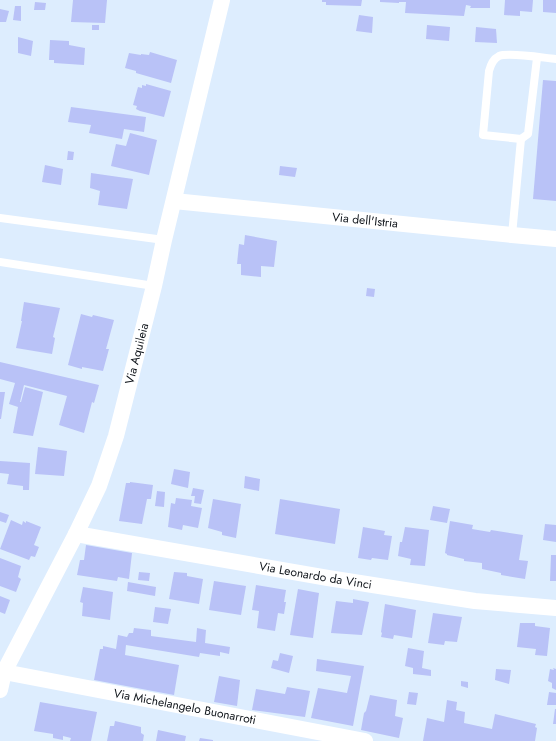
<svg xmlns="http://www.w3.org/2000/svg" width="556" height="741" viewBox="0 0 556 741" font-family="Jost,sans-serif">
	<rect width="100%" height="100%" fill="#ddedfe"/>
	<g fill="#b9c2f7">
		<path d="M 73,0 L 107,0 L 105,23 L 71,22 Z"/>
		<path d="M 322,0 L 362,0 L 361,6 L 326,5 L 326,2 L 322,2 Z"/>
		<path d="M 380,0 L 490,0 L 490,8 L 470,8 L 471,6 L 466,5 L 464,16 L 405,13 L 406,2 L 399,2 L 399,3 L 380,2 Z"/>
		<path d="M 505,0 L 533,0 L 532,12 L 520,11 L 520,16 L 504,15 Z"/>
		<path d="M 543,0 L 556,0 L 556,13 L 543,12 Z"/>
		<path d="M 35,2 L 46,3 L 45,10 L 34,10 Z"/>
		<path d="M 15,6 L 21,6 L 21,21 L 13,20 Z"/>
		<path d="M 0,9 L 9,11 L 6,22 L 0,22 Z"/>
		<path d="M 359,15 L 373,17 L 372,33 L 356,31 Z"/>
		<rect x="92" y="25" width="7" height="5"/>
		<path d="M 427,25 L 450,27 L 449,41 L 426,39 Z"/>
		<path d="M 476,27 L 496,29 L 497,43 L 475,42 Z"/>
		<path d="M 18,37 L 33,41 L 31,56 L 18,53 Z"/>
		<path d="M 50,40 L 69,41 L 69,45 L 85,48 L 84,65 L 54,63 L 54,60 L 49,60 Z"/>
		<path d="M 150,52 L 177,60 L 171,83 L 136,73 L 136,71 L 125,68 L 129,53 L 141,55 L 141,54 L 149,55 Z"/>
		<path d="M 543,80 L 556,81 L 556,201 L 533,199 Z"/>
		<path d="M 146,84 L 171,91 L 164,117 L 140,111 L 136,109 L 137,106 L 133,105 L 138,87 L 142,88 L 142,85 L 146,86 Z"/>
		<path d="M 71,107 L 146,117 L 144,132 L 124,129 L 122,139 L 89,133 L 91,125 L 68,122 Z"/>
		<path d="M 130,133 L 157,140 L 149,175 L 111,166 L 116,144 L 126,146 Z"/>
		<path d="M 68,151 L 74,152 L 73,160 L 67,160 Z"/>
		<path d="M 45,165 L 63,169 L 61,185 L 42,182 Z"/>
		<path d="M 280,166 L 297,168 L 295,177 L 279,175 Z"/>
		<path d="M 91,173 L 133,179 L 127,209 L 98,205 L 100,191 L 90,188 Z"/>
		<path d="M 245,235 L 277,241 L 274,267 L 261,266 L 261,277 L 241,275 L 241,264 L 237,264 L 239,244 L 244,245 Z"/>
		<path d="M 367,288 L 375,289 L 374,297 L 366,296 Z"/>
		<path d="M 24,302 L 60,308 L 53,337 L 55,338 L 52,354 L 16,348 L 22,321 L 21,321 Z"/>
		<path d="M 81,314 L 92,317 L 93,315 L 114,320 L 106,349 L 109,349 L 103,371 L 82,367 L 82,369 L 68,365 Z"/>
		<path d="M 0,362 L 99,385 L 94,403 L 92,402 L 84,433 L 59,425 L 67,396 L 24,385 L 20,402 L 21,402 L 25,387 L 43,392 L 33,436 L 13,433 L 18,407 L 9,404 L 15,383 L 0,379 Z"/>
		<path d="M 0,392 L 5,392 L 1,419 L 0,419 Z"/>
		<path d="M 38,447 L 67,451 L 64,476 L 35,474 Z"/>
		<path d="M 0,461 L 30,463 L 29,490 L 23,490 L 23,486 L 7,484 L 9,474 L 0,473 Z"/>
		<path d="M 174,469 L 190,472 L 188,488 L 171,484 Z"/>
		<path d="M 245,476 L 260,479 L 259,491 L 244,488 Z"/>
		<path d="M 130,482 L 153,485 L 151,499 L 147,499 L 142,524 L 119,521 L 126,483 L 130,483 Z"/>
		<path d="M 193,488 L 204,490 L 201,504 L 194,503 L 195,496 L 191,496 Z"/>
		<path d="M 157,491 L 165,492 L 164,507 L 155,506 Z"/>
		<path d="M 176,498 L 192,500 L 191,506 L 202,508 L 198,528 L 183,525 L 182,530 L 168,527 L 171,503 L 175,504 Z"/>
		<path d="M 213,499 L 241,504 L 236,538 L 222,535 L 222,532 L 208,528 Z"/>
		<path d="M 280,499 L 340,509 L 335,544 L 275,534 Z"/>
		<path d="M 433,506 L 450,509 L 447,523 L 430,520 Z"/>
		<path d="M 0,512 L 9,515 L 6,523 L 0,521 Z"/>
		<path d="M 11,520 L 22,525 L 23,521 L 26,523 L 26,521 L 41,527 L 34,545 L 39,547 L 35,557 L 31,556 L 29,560 L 0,549 Z"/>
		<path d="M 450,521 L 473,525 L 472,529 L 490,532 L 491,530 L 523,535 L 519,560 L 528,561 L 525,579 L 501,575 L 501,573 L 482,569 L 482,563 L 464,561 L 464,559 L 447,555 L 447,554 L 445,553 Z"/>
		<path d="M 545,524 L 556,525 L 556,542 L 543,540 Z"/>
		<path d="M 363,527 L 385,531 L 384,535 L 392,536 L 388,560 L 372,558 L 371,560 L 358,558 Z"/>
		<path d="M 405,527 L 429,530 L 425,566 L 410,565 L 411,559 L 398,556 L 400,542 L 402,542 Z"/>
		<path d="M 86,545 L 132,553 L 129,579 L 118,577 L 117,581 L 77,575 L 80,560 L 84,560 Z"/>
		<path d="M 551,555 L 556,555 L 556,581 L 550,581 Z"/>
		<path d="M 0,558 L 21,566 L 18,577 L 21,579 L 16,592 L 0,586 Z"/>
		<path d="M 139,572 L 150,573 L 149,581 L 138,580 Z"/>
		<path d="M 174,572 L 187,573 L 187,576 L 203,579 L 199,604 L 169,599 Z"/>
		<path d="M 214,581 L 246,586 L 241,615 L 209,610 Z"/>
		<path d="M 128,582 L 156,587 L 155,596 L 127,591 Z"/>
		<path d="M 256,585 L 286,590 L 284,602 L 286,602 L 284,614 L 278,613 L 275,631 L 257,628 L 259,611 L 252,610 Z"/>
		<path d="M 83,587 L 113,592 L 110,620 L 82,616 L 83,603 L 80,602 Z"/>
		<path d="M 298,589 L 319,593 L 313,638 L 290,635 Z"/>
		<path d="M 0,596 L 10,600 L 5,614 L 0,612 Z"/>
		<path d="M 353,599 L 369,602 L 362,635 L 331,633 L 336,601 L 353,603 Z"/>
		<path d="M 385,604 L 416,610 L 412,638 L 394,635 L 393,639 L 381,637 L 382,633 L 381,632 Z"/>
		<path d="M 155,607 L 171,609 L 168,624 L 153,622 Z"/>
		<path d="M 433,613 L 462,617 L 457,642 L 445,641 L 444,645 L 428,643 Z"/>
		<path d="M 520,623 L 535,623 L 535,626 L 550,628 L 547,656 L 535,655 L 536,649 L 517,647 Z"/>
		<path d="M 134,628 L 151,630 L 151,636 L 196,642 L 197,628 L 206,630 L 205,643 L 230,647 L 229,654 L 220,652 L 220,656 L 200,653 L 199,657 L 126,645 L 125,655 L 179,665 L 174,695 L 94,680 L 100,649 L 103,649 L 103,646 L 116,649 L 118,635 L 127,637 L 129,633 L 133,633 Z"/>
		<path d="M 408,648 L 424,651 L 422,668 L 431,670 L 431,676 L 413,674 L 413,668 L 405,666 Z"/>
		<path d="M 280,653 L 293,656 L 289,673 L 271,668 L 273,660 L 278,661 Z"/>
		<path d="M 317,659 L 364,666 L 353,726 L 311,718 L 318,688 L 347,693 L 351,676 L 316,671 Z"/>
		<path d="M 553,668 L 556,669 L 556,690 L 552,688 L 552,683 L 548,681 L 550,669 L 554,670 Z"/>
		<path d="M 496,669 L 511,670 L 509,684 L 495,680 Z"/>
		<path d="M 219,676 L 240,680 L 237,706 L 214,702 Z"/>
		<path d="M 461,681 L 468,682 L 468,688 L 461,686 Z"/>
		<path d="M 287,687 L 310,691 L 305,717 L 252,710 L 256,689 L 285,694 Z"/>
		<path d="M 409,692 L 418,693 L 416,705 L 407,704 Z"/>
		<path d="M 549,692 L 556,693 L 556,705 L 547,705 Z"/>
		<path d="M 370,695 L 397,700 L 395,716 L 403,718 L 399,738 L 361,730 L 364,713 L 366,711 Z"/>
		<path d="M 447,700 L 457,702 L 456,710 L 465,712 L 464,723 L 492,729 L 495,714 L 536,724 L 535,727 L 537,728 L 535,741 L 423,741 L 427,718 L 444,722 Z"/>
		<path d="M 40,702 L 97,712 L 91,741 L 70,741 L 71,738 L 63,736 L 63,740 L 53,738 L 53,734 L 34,731 Z"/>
		<path d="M 555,709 L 556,709 L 556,724 L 553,724 Z"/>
		<path d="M 115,721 L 141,727 L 141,733 L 144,735 L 143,741 L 107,741 L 110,726 L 114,726 Z"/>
		<path d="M 158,730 L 186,736 L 185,741 L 156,741 Z"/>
		<path d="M 200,738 L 213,740 L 213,741 L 199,741 Z"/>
	</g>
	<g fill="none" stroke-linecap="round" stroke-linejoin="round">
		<g stroke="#fff" stroke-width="8">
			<path d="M 537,58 L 528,134 L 521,139 L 483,135 L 489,71 C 491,64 493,59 499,56 C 509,52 544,58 556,59"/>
			<path d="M 0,218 L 164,240"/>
			<path d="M 512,235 L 521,139"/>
			<path d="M 0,262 L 154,286"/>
		</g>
		<g stroke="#fff" stroke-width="16">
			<path id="s1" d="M 174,201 L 512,235 L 556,239"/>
			<path id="s2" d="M 76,534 L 328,578 L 475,601 L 556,608"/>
			<path id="s3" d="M 4,672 L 365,741"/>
			<path id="s4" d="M 0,690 L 4,672 L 76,534 L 99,486 L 116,436 L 154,286 L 164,240 L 222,0"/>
		</g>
	</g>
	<g text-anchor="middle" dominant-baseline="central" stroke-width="3.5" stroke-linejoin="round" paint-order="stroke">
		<g font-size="12" fill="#0d1218" stroke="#fff">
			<text stroke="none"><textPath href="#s1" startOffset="192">Via dell'Istria</textPath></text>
			<text stroke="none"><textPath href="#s4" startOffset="365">Via Aquileia</textPath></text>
			<text stroke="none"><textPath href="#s2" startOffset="243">Via Leonardo da Vinci</textPath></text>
			<text stroke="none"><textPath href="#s3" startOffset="184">Via Michelangelo Buonarroti</textPath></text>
		</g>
	</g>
</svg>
